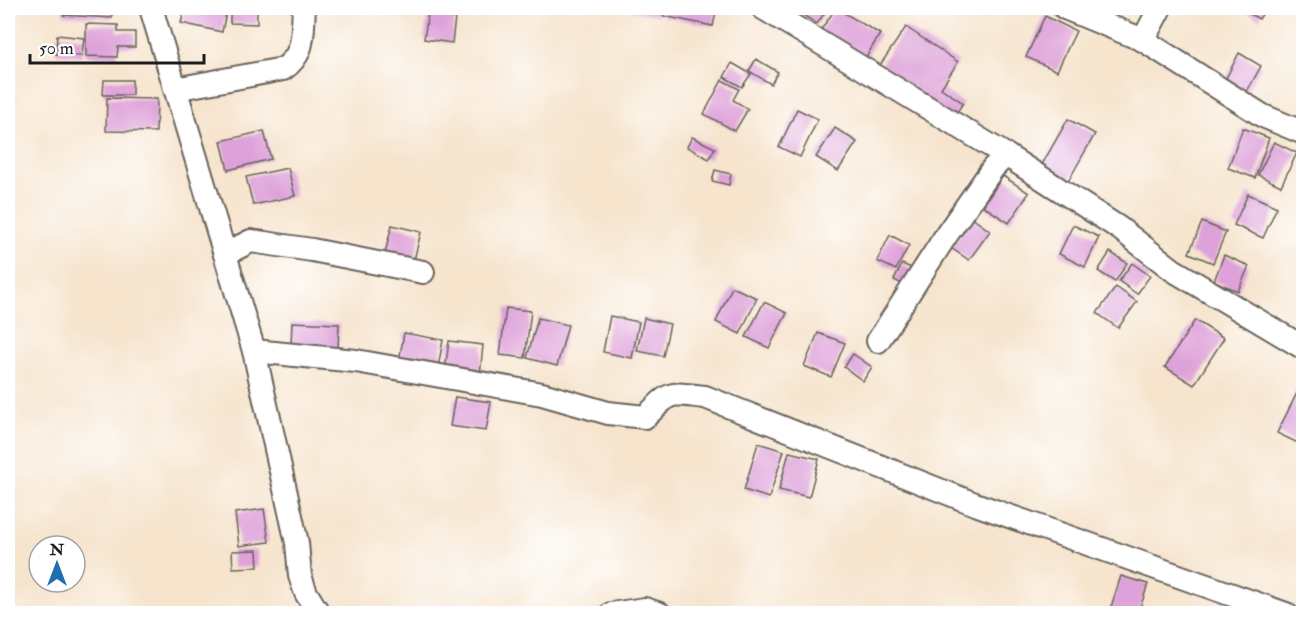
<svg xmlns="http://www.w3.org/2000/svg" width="1311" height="621" viewBox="0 0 1311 621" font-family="'IM FELL Double Pica',serif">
	<rect width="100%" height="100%" fill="#fff"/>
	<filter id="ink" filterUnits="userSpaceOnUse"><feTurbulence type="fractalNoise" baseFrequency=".0167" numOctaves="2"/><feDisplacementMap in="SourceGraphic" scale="12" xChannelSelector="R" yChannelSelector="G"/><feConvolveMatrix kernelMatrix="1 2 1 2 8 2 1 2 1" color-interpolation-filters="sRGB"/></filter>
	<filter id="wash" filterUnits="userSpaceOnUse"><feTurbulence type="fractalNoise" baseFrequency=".008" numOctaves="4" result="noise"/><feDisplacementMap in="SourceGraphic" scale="24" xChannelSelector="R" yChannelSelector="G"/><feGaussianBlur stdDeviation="1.35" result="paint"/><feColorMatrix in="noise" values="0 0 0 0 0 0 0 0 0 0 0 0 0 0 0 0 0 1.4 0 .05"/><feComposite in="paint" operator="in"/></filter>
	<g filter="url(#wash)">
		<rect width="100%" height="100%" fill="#f6e4cd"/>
		<g id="blocks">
			<g fill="#dea1d9">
				<path d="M 64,8 L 112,8 L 112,18 L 63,15 Z"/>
				<path d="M 185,8 L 227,8 L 222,32 L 181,23 Z"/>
				<path d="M 230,8 L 257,8 L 257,24 L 230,23 Z"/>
				<path d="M 633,8 L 659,8 L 658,15 L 632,11 Z"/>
				<path d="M 665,8 L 717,8 L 713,26 L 663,16 Z"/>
				<path d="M 792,8 L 828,8 L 817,24 Z"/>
				<path d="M 836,8 L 880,34 L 865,59 L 820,31 Z"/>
				<path d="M 1239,8 L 1266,8 L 1259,19 Z"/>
				<path d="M 428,14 L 455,18 L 452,43 L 424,39 Z"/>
				<path d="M 1045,16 L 1076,31 L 1057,71 L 1026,57 Z"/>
				<path d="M 86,24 L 118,25 L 118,32 L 135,32 L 135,47 L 118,47 L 117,57 L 86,56 Z"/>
				<path d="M 906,27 L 958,62 L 941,88 L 963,103 L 951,121 L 876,71 Z"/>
				<path d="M 57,35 L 84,38 L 82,56 L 56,54 Z"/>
				<path d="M 1239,53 L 1261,66 L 1245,95 L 1223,84 Z"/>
				<path d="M 756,59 L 778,72 L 771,84 L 749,71 Z"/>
				<path d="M 732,63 L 751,74 L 742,87 L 724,77 Z"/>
				<path d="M 104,80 L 132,80 L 132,95 L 103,95 Z"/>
				<path d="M 722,80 L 739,89 L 733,100 L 748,109 L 735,131 L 704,114 Z"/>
				<path d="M 107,98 L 157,99 L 156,132 L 106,131 Z"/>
				<path d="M 797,109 L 818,119 L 800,157 L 779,147 Z"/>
				<path d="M 1068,119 L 1095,134 L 1067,183 L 1040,168 Z"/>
				<path d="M 835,128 L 857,142 L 838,171 L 816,157 Z"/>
				<path d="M 1243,128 L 1269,138 L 1255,178 L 1228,168 Z"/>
				<path d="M 264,131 L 271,159 L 228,170 L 221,141 Z"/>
				<path d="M 692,137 L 715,148 L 709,159 L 687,147 Z"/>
				<path d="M 1274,142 L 1297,153 L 1281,186 L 1258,175 Z"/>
				<path d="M 288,168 L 295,196 L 253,205 L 246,177 Z"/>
				<path d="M 715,170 L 731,174 L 729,185 L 712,181 Z"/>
				<path d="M 1003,176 L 1029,193 L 1009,223 L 983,206 Z"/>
				<path d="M 1248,194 L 1277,207 L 1263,238 L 1234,225 Z"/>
				<path d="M 972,218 L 990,231 L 969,260 L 951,248 Z"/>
				<path d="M 1202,222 L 1226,232 L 1213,263 L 1189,253 Z"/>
				<path d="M 392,225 L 421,232 L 413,264 L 384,257 Z"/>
				<path d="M 1073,225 L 1099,237 L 1085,267 L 1059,254 Z"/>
				<path d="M 890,235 L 909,245 L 896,270 L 877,261 Z"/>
				<path d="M 1110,252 L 1127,263 L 1115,282 L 1098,271 Z"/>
				<path d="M 1224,255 L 1249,266 L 1238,291 L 1214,281 Z"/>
				<path d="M 1132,263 L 1150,276 L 1137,294 L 1119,281 Z"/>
				<path d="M 902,264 L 918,271 L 910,288 L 894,280 Z"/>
				<path d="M 732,287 L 757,298 L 740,334 L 716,322 Z"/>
				<path d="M 1116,287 L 1137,302 L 1118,328 L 1097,313 Z"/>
				<path d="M 764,302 L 787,313 L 769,348 L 746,337 Z"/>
				<path d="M 506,308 L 531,311 L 525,358 L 500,355 Z"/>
				<path d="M 610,316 L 639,322 L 632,358 L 603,352 Z"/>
				<path d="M 538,318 L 568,325 L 557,366 L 527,358 Z"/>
				<path d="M 644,318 L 670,324 L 663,356 L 637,351 Z"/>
				<path d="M 1195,320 L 1224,338 L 1194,385 L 1165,367 Z"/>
				<path d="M 292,322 L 339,324 L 338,348 L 291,345 Z"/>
				<path d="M 404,333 L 443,340 L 438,368 L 399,361 Z"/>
				<path d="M 818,333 L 845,343 L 831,377 L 804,366 Z"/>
				<path d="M 449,341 L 483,345 L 480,375 L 445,371 Z"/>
				<path d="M 853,354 L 872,367 L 863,381 L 844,367 Z"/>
				<path d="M 1301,385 L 1304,386 L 1304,446 L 1277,433 Z"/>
				<path d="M 455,397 L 491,402 L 486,431 L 450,426 Z"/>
				<path d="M 758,443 L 784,451 L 769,498 L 744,490 Z"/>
				<path d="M 789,452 L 819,459 L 809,497 L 779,490 Z"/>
				<path d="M 264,509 L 269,542 L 239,546 L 235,513 Z"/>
				<path d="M 257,550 L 258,567 L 233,568 L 232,551 Z"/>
				<path d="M 1121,576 L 1148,584 L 1138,614 L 1122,614 L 1110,610 Z"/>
				<path d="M 1220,607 L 1240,613 L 1240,614 L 1218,614 Z"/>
			</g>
		</g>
	</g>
	<g filter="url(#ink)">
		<use href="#blocks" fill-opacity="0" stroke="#68625a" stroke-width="1.5"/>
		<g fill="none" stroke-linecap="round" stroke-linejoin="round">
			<defs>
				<g id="minor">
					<path d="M 151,8 L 254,351 L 297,543 L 300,576 L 306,593 L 319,614"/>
					<path d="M 763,8 L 1006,155"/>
					<path d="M 1065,8 L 1143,40 L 1263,116 L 1304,133"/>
					<path d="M 1143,40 L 1160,8"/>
					<path d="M 175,89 L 283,69 C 306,54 302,32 304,8"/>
					<path d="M 225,254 L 251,241 L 312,250 L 423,272"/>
					<path d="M 878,341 L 945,237 L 993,168 L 1006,155 L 1119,228 L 1173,270 L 1304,348"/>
					<path d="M 254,351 L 356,361 L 542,394 L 608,413 L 645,417 C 674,390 666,393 705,397 L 975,504 L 1286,614"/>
					<path d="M 611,614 L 645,609 L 660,614"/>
				</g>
			</defs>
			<use href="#minor" stroke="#68625a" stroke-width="26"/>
			<use href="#minor" stroke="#fff" stroke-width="22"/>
		</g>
	</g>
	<rect width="1311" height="621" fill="none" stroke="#fff" stroke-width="30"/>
	<g transform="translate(57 564)"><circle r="28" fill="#ffffff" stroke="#a4a4a4" stroke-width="1.5"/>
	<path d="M0-4.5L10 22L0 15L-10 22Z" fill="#1f6fb2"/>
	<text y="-9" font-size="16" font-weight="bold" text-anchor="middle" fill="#1c1c1c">N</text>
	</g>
	<path d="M30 54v9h174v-9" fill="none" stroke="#1c1c1c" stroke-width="3"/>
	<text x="39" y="54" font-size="18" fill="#1c1c1c" stroke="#ffffff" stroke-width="4.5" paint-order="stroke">50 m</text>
</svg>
